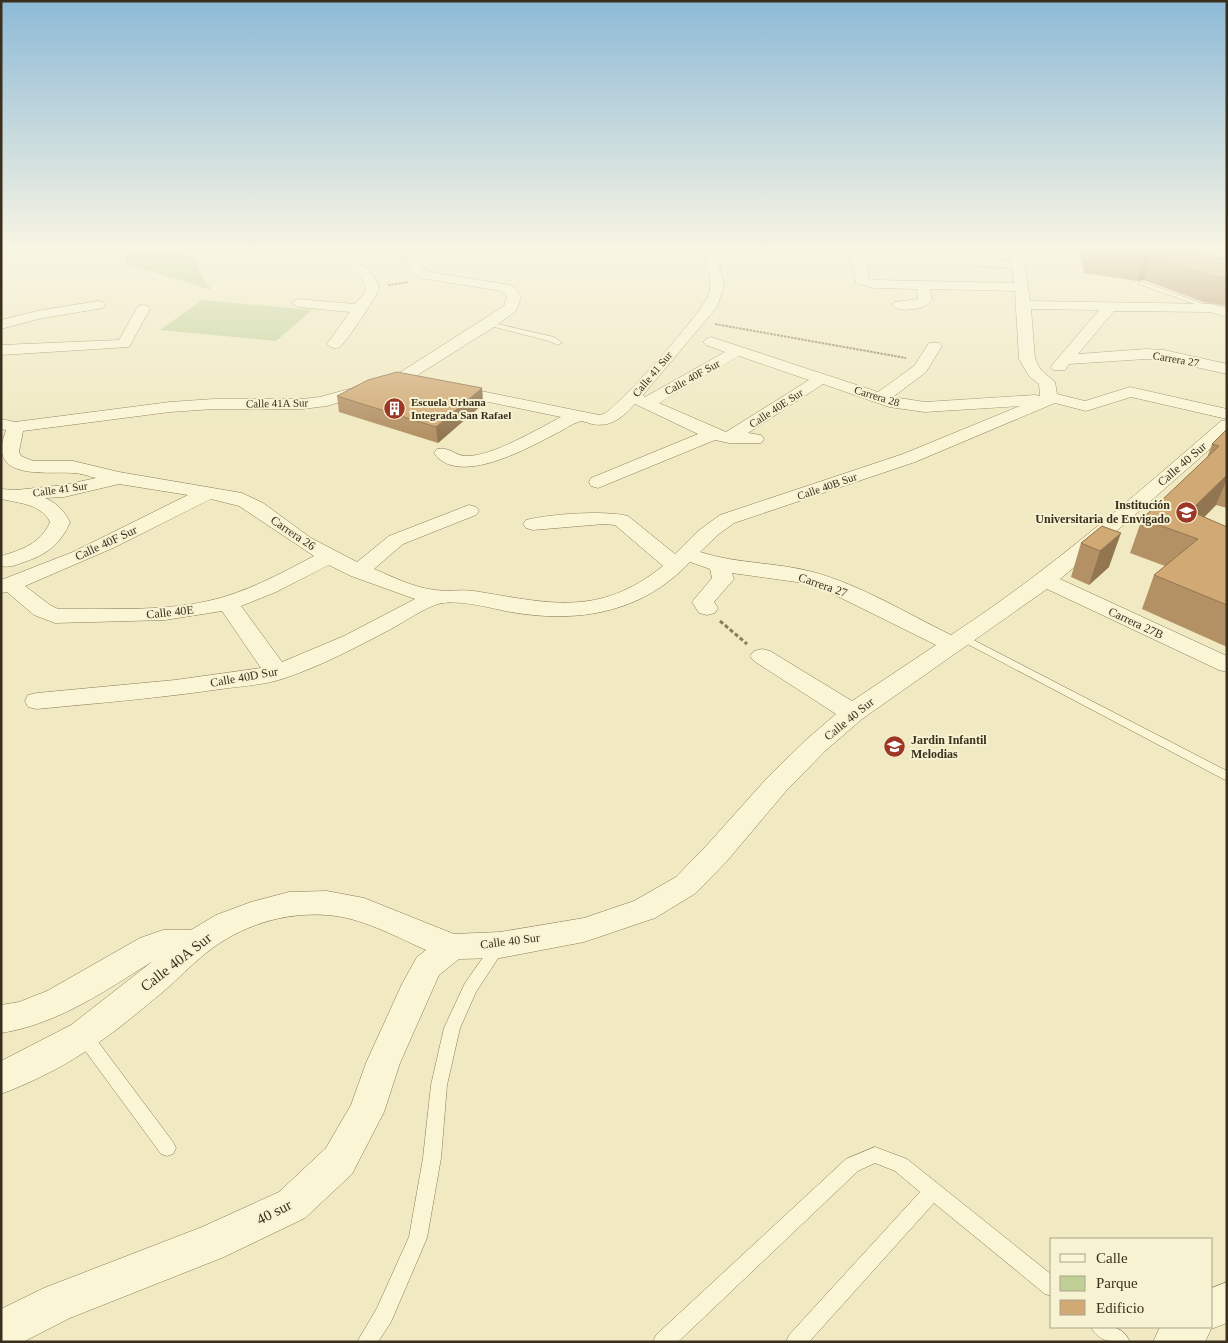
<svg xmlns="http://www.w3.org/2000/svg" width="1228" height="1343" viewBox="0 0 1228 1343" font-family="'Times New Roman',serif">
	<rect width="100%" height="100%" fill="#f0e9c1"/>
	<g fill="#bfcf95">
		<path d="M 125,248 L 193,248 L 190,254 L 211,290 L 127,264 Z"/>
		<path d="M 202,300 L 312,310 L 276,341 L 160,330 Z"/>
	</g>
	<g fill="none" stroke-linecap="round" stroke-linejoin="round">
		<defs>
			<g id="lane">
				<path d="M 1139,282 L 1143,282 L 1214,308 L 1209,309 L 1139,284 Z"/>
				<path d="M 489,322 L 554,337 L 562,343 L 558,345 L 549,341 L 487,325 L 487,323 Z"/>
				<path d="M 962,634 L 1227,771 L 1227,781 L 958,639 L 957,637 L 958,635 Z"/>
				<path d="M 499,940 L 504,942 L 506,946 L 476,992 L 460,1028 L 447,1085 L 441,1158 L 427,1238 L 391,1322 L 378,1342 L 357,1342 L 377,1308 L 409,1237 L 423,1158 L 431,1085 L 444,1028 L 465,983 L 494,942 Z"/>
				<path d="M 84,1029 L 90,1031 L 173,1142 L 176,1148 L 173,1154 L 167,1156 L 161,1154 L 78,1041 L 76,1036 L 78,1031 Z"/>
				<path d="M 875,1147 L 907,1159 L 1052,1275 L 1052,1296 L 1045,1294 L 934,1203 L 809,1342 L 786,1342 L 789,1335 L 920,1192 L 895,1171 L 875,1163 L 858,1171 L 678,1342 L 653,1342 L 656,1335 L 846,1159 Z"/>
				<path d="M 1091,1327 C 1108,1326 1122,1324 1130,1342 C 1113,1342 1099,1343 1091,1327 Z"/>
			</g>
			<g id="street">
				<path d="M 334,248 L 346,248 C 353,265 377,269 379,289 C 377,296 346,342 341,346 C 338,349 334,348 330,347 L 327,344 L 350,312 L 298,307 L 291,303 L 298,299 L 355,304 C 358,300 363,296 365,292 C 370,277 339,263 334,248 Z"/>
				<path d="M 400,248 L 413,248 L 421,266 L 430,272 L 510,285 L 515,288 L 521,297 L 516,311 L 494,327 L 405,383 L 327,406 L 302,409 L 214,409 L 170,412 L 23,431 L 19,452 L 21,456 L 33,461 L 73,461 L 119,472 L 242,493 L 263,503 L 311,538 L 357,562 L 389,536 L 469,505 L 476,507 L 479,511 L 476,515 L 403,544 L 374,569 C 393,577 415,588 435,590 C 448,592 461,589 474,591 C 549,603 598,618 663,566 L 615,525 L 604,524 L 533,530 L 526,528 L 523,524 L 526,520 C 550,514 604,510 628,516 L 675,554 L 698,531 L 720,515 L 903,454 L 1020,406 L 925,412 L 889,407 L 823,384 L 748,433 L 761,435 L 764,439 L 761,443 L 729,443 L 715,440 L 598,488 L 591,486 L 589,482 L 591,478 L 698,434 L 635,404 C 623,417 611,428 592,424 C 588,423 582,420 578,422 C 571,424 564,430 557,433 C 530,447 458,488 434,453 L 437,449 C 449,446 455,456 466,456 C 491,457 538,429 561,417 L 445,393 L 443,390 L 445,387 L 451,385 L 599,415 L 604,414 C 621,404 701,314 708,296 C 712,284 710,274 705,263 L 708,256 L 738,248 L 847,248 L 861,252 L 868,266 L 868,278 L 875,280 L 1014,283 L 1012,268 L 947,264 L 941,260 L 947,256 L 1011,261 L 1010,248 L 1022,248 L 1030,301 L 1211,304 L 1227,308 L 1227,317 L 1210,312 L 1114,311 L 1078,354 L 1146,349 L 1164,350 L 1227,364 L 1227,374 L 1164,360 L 1146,359 L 1069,364 L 1065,370 L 1053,370 L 1051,367 L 1053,364 L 1099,310 L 1031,309 L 1035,359 L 1041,370 L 1055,382 L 1057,394 L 1085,401 L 1130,387 L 1227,409 L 1227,419 L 1131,397 L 1086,411 L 1055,403 L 915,462 L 734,523 L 719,534 L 700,552 C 737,564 776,562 813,572 C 861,585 906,613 951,635 C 1049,571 1133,497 1221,421 L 1227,420 L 1227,434 L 1104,542 L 1060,579 L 1227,656 L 1227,672 L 1219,670 L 1047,589 L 862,719 L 825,751 L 786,791 L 727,861 L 696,893 L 655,918 L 584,942 L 500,958 L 459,959 L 439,975 L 400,1063 L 384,1112 L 352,1174 L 305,1218 L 224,1257 L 70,1318 L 23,1342 L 1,1342 L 1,1309 L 44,1288 L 202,1227 L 279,1192 L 326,1148 L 351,1105 L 366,1063 L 402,984 L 417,957 L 426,950 C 394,936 361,917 326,915 C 283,912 240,926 206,953 C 191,965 178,979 164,991 C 142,1009 119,1029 95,1045 C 67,1065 33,1082 1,1094 L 1,1061 L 71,1025 L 153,961 C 105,991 58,1024 1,1033 L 1,1005 L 19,1002 L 47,991 L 140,938 L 163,930 L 191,930 L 216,915 L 251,902 L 289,892 L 327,891 L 364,898 L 454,934 L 500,932 L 584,918 L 634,901 L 676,877 L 707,845 L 768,777 L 807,739 L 836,714 L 754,661 L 750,656 L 754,651 L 762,649 L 770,651 L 852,701 L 936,645 L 827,591 L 804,583 L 732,573 L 734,579 L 714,602 L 718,608 L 715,613 L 707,615 L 699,613 L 692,602 L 712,578 L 710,569 L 690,562 C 640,615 574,624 505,611 C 488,607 455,599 438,604 C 422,609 406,621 391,629 C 357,647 321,666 285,678 C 265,685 242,686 221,689 C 160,698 99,703 37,709 L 28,707 L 25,701 L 28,695 L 37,693 L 175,680 L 261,668 L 222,611 L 165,620 L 55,623 L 34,615 L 7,592 L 1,593 L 1,580 L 73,552 L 188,495 L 119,484 L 64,497 L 45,498 C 57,503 64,511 70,522 C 61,544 46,555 24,562 C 16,565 9,568 1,566 L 1,556 C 22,550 41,543 50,522 C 41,504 19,503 1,499 L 1,489 L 16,490 L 64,485 L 96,478 C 88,476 80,473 73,473 C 54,471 7,479 2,453 C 0,447 4,437 6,430 L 1,429 L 1,419 L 15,422 L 170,402 L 214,399 L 302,399 L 320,397 L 393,377 L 504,306 L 507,297 L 501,291 L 421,278 L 411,271 ZM 784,253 L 846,256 L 851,257 L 856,283 L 874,288 L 917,289 L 918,299 L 894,302 L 892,305 C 900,314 925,309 932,301 L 930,289 L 1015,291 L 1019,359 L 1029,376 L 1039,384 L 1040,396 L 1035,395 L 925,402 L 893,397 L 926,372 L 942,346 L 939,343 L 929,343 L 914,366 L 878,392 L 711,337 L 706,339 L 703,342 L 706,345 L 725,352 L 645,397 L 643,395 L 717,307 L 724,285 L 718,261 L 739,256 ZM 739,356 L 809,380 L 726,432 L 659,403 ZM 211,499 L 239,506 L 314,556 C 280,574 245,593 208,601 C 159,612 108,608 58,609 L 50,605 L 25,586 L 113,548 ZM 329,565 L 351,576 L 415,599 L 344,636 L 282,662 L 241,606 L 276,592 Z"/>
				<path d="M 98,301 L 103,302 L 105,305 L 103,308 L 38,319 L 1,329 L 1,320 L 37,311 Z"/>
				<path d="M 143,305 L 148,306 L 150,309 L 129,347 L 1,355 L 1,345 L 119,340 L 138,306 Z"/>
				<path d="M 1227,1282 L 1227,1323 L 1211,1329 L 1205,1342 L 1153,1342 L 1160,1327 L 1212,1327 L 1212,1288 Z"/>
			</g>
		</defs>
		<use href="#lane" stroke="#8b7b58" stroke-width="1"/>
		<use href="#street" stroke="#8b7b58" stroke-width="1"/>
		<g stroke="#8b7b58" stroke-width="2" stroke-dasharray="2.5 1" stroke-linecap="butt">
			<path d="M 388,285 L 409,282"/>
			<path d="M 715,324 L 906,358"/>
		</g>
		<path stroke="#8b7b58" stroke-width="3" stroke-dasharray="4 2.5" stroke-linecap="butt" d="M 720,621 L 747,644"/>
		<use href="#lane" fill="#faf5d5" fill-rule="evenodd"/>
		<use href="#street" fill="#faf5d5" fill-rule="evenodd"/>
	</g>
	<g fill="#b39165">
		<path d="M 1079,248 L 1183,248 L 1227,260 L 1227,306 L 1203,302 L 1144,280 L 1137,281 L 1084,273 Z"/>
		<path d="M 482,388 L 483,404 L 438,443 L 339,412 L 337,396 Z"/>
		<path d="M 1227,429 L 1227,508 L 1216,505 L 1204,517 L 1227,527 L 1227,647 L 1142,609 L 1154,575 L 1165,566 L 1130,553 L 1142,519 L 1207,458 L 1212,444 Z"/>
		<path d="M 1102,526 L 1109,567 L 1089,585 L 1071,577 L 1081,543 Z"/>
	</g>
	<g fill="#927652">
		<path d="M 1151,255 L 1144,280 L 1137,281 L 1145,256 Z"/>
		<path d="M 482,388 L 483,404 L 438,443 L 436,427 Z"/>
		<path d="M 1227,475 L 1227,479 L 1216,505 L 1187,535 L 1190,511 Z"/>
		<path d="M 1121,533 L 1109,567 L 1089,585 L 1100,551 Z"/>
	</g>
	<g fill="#d0a975" stroke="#927652">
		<path d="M 1097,248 L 1183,248 L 1227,260 L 1227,278 L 1212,276 L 1151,255 L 1145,256 Z"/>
		<path d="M 397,372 L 482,388 L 436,427 L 337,396 L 368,380 Z"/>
		<path d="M 1227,429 L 1227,475 L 1190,511 L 1227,527 L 1227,605 L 1154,575 L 1198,539 L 1142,519 L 1219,446 L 1212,444 Z"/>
		<path d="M 1102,526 L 1121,533 L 1100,551 L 1081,543 Z"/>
	</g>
	<linearGradient id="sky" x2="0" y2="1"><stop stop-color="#8dbad7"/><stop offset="0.57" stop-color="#f8f5e3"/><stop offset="1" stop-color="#f8f5e3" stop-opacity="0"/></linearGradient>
	<rect width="1228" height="436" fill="url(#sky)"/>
	<defs>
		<symbol id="building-disc" viewBox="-11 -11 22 22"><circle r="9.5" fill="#9d3625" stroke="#f7f2d2"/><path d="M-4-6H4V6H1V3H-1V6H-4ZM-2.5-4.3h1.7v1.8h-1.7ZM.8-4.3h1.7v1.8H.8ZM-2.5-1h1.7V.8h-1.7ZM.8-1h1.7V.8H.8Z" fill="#fff"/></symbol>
		<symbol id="university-disc" viewBox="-11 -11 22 22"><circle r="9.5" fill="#9d3625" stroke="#f7f2d2"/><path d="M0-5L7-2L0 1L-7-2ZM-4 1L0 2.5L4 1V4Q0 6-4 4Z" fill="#fff"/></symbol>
		<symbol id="school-disc" viewBox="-11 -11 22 22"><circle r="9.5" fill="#9d3625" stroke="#f7f2d2"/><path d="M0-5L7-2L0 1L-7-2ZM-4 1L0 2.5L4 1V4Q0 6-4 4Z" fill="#fff"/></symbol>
	</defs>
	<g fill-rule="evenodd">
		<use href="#building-disc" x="382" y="396" width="25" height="25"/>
		<use href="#university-disc" x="1174" y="500" width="25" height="25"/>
		<use href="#school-disc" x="882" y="734" width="25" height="25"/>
	</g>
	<g text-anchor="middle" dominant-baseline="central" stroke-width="4" stroke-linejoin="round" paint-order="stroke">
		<g font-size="11" fill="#3a2f1d" stroke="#f7f2d2">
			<text transform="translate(1176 359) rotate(10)">Carrera 27</text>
			<text transform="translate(652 374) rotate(-50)">Calle 41 Sur</text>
			<text transform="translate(692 377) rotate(-29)">Calle 40F Sur</text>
			<text transform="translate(877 396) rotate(17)">Carrera 28</text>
			<text transform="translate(277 403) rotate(-1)">Calle 41A Sur</text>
			<text transform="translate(776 408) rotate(-33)">Calle 40E Sur</text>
			<text transform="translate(827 486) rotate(-19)">Calle 40B Sur</text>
			<text transform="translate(60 489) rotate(-8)">Calle 41 Sur</text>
		</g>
		<g font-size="11" font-weight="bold" fill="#3a2f1d" stroke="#f7f2d2" text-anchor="start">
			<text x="411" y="402">Escuela Urbana<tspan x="411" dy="13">Integrada San Rafael</tspan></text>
		</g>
		<g font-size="12" fill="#3a2f1d" stroke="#f7f2d2">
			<text transform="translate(1182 464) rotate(-41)">Calle 40 Sur</text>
			<text transform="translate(293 533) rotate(34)">Carrera 26</text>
			<text transform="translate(106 543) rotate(-25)">Calle 40F Sur</text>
			<text transform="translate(823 585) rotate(19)">Carrera 27</text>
			<text transform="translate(170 612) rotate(-6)">Calle 40E</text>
			<text transform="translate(1136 623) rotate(25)">Carrera 27B</text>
			<text transform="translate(244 677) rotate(-10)">Calle 40D Sur</text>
			<text transform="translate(849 719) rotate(-39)">Calle 40 Sur</text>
			<text transform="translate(510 941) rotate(-7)">Calle 40 Sur</text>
		</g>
		<g font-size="12" font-weight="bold" fill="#3a2f1d" stroke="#f7f2d2" text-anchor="end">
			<text x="1170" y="505">Institución<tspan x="1170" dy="14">Universitaria de Envigado</tspan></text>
			<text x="911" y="740" text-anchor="start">Jardin Infantil<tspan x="911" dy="14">Melodias</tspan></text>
		</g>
		<g font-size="15" fill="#3a2f1d" stroke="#f7f2d2">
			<text transform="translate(176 962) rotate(-38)">Calle 40A Sur</text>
			<text transform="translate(274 1212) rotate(-27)">40 sur</text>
		</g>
	</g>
	<rect width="1228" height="1343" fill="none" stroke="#3a2f1d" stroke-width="5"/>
	<rect x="1050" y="1238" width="162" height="90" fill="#f7f2d2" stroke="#aba48a"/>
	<rect x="1060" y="1254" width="25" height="8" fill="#faf5d5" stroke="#aba48a"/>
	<text x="1096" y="1263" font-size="15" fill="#3a2f1d">Calle</text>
	<rect x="1060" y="1276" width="25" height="15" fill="#bfcf95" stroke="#aba48a"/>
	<text x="1096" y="1288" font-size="15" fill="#3a2f1d">Parque</text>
	<rect x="1060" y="1300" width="25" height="15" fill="#d0a975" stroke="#aba48a"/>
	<text x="1096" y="1313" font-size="15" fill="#3a2f1d">Edificio</text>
</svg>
